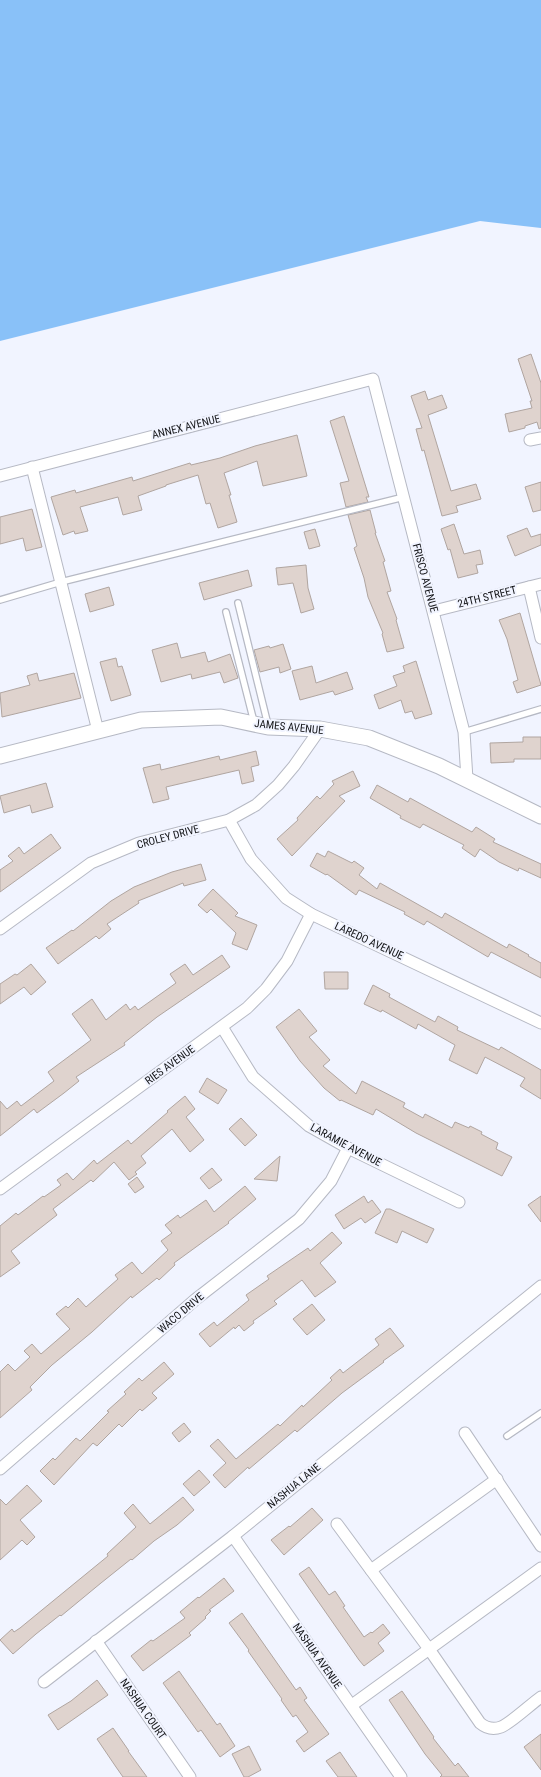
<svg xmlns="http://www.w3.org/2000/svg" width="541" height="1777" viewBox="0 0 541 1777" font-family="'Roboto Condensed',sans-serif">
	<rect width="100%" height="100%" fill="#f1f4ff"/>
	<path fill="#89c1f8" d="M 0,0 L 541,0 L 541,228 L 480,221 L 0,341 Z"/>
	<g fill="#dfd3ce" stroke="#b0a5a0">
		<path d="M 531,354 L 541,383 L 541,428 L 539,429 L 537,422 L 525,426 L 525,428 L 509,432 L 505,414 L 532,408 L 530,401 L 532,401 L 518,359 Z"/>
		<path d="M 425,391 L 428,400 L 442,395 L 447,408 L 428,415 L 451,491 L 476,484 L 481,499 L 456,506 L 458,512 L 442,516 L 424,450 L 422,451 L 416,429 L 422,428 L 411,396 Z"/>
		<path d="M 344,416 L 369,497 L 366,497 L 368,502 L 346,507 L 340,483 L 349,481 L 330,421 Z"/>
		<path d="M 297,435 L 307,476 L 263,486 L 257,461 L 224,473 L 231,495 L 229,495 L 237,522 L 218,528 L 210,503 L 206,504 L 198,475 L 166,485 L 166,486 L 138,496 L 142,510 L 123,515 L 118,497 L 80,507 L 88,531 L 75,534 L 74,531 L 63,535 L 51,497 L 75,490 L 76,493 L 132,477 L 133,481 L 190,463 L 191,465 L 220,458 L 255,446 Z"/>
		<path d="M 541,482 L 541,510 L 533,512 L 525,487 Z"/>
		<path d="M 32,509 L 42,547 L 26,551 L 23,538 L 0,544 L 0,517 Z"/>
		<path d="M 370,510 L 376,533 L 375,533 L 385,561 L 383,562 L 391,591 L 387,592 L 397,619 L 396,620 L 404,648 L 387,652 L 382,634 L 383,633 L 368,597 L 364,578 L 354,548 L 357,546 L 348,515 Z"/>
		<path d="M 454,524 L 464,554 L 480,550 L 483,564 L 476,565 L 478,573 L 458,578 L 450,549 L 448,550 L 441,529 Z"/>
		<path d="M 527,528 L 531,537 L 541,534 L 541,545 L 515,556 L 507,536 Z"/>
		<path d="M 315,529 L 320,546 L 309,549 L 304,532 Z"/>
		<path d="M 306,565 L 308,588 L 314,609 L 301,613 L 293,583 L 278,585 L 276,568 Z"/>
		<path d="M 248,570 L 252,586 L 204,600 L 199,583 Z"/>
		<path d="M 109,587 L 114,605 L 90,612 L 85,594 Z"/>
		<path d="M 520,613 L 541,685 L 517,693 L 513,682 L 518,680 L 507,639 L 499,620 Z"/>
		<path d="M 177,643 L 181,658 L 205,652 L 208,662 L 230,654 L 238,678 L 224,683 L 220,672 L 192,679 L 191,674 L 161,682 L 152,650 Z"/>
		<path d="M 283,644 L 291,669 L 280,673 L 279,667 L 260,672 L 254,650 L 269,646 L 270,648 Z"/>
		<path d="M 116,658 L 118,667 L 122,666 L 131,695 L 111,701 L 100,662 Z"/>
		<path d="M 416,661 L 432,714 L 415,719 L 412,711 L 405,713 L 401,700 L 379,709 L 374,695 L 397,686 L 393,676 L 405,672 L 403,666 Z"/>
		<path d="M 312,666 L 316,683 L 347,672 L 353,689 L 335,695 L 333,691 L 300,700 L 292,671 Z"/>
		<path d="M 37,673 L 39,681 L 74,673 L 81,698 L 2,717 L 0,693 L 30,685 L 27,676 Z"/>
		<path d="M 523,737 L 541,737 L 541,759 L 514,759 L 514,762 L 491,763 L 490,743 L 523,742 Z"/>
		<path d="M 256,751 L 259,765 L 251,767 L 254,781 L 242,784 L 239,770 L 166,787 L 169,799 L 153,803 L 143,768 L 160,764 L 161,770 L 219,756 L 220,760 Z"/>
		<path d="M 353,771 L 360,786 L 339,796 L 345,801 L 292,856 L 277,839 L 298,820 L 297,818 L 317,796 L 320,799 L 334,784 L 332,781 Z"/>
		<path d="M 46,783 L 53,807 L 32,813 L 30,805 L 4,813 L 0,796 Z"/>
		<path d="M 377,785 L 408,802 L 410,798 L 472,832 L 476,827 L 495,839 L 493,842 L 541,864 L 541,878 L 519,868 L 518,871 L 499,862 L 480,849 L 475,857 L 462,848 L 464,845 L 423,824 L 420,828 L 400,818 L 401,816 L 370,798 Z"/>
		<path d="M 51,834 L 61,848 L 0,892 L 0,870 L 13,861 L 8,856 L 19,847 L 24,854 Z"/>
		<path d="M 328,851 L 352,863 L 354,861 L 364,868 L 359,875 L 377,889 L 380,883 L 442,918 L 445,913 L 507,948 L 509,944 L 529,955 L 528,956 L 541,963 L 541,978 L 491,952 L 488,957 L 427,921 L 424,925 L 404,914 L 405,912 L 359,890 L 356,895 L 327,874 L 326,875 L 310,866 L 317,853 L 325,857 Z"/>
		<path d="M 201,864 L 206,880 L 184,886 L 183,883 L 138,901 L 139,903 L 107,924 L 111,929 L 99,939 L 96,936 L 58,964 L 46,948 L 72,930 L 73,931 L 111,901 L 134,887 L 172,872 Z"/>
		<path d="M 213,889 L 238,913 L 235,916 L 257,925 L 247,950 L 232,944 L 236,933 L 211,909 L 207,913 L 198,905 Z"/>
		<path d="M 222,955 L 230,967 L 157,1017 L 124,1043 L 125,1045 L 76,1077 L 79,1081 L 64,1093 L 37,1113 L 34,1109 L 0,1136 L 0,1101 L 7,1109 L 17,1101 L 21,1106 L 54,1081 L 48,1072 L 91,1040 L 72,1014 L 92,999 L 106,1020 L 126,1004 L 130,1010 L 135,1006 L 138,1010 L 176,983 L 170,974 L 185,964 L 193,975 Z"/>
		<path d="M 31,964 L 46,982 L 31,995 L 24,987 L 0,1004 L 0,984 L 15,974 L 17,975 Z"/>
		<path d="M 324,972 L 348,972 L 348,989 L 325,989 Z"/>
		<path d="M 373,985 L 390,994 L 389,997 L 435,1022 L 438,1016 L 458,1027 L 457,1030 L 499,1050 L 501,1047 L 541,1070 L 541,1099 L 520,1086 L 525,1078 L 485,1057 L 477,1074 L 449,1060 L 455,1045 L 418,1024 L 416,1029 L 382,1010 L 381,1012 L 364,1004 Z"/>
		<path d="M 299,1009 L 317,1031 L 309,1037 L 330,1060 L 323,1066 L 356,1094 L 362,1081 L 405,1103 L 403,1107 L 423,1118 L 425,1114 L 452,1128 L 455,1122 L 469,1128 L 470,1126 L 482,1132 L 481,1134 L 498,1143 L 496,1149 L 512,1157 L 502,1176 L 416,1133 L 376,1109 L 373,1115 L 341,1100 L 340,1101 L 324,1088 L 300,1061 L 276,1027 Z"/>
		<path d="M 207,1078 L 227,1090 L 218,1104 L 199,1092 Z"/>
		<path d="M 185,1096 L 195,1109 L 186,1117 L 204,1140 L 190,1152 L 172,1129 L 141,1156 L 146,1163 L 135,1172 L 137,1174 L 129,1180 L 114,1162 L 93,1182 L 91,1180 L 53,1209 L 57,1215 L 11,1251 L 20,1263 L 0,1277 L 0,1226 L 16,1213 L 18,1215 L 43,1196 L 44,1197 L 61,1185 L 57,1180 L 67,1173 L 73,1180 L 94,1160 L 97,1164 L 128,1140 L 131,1144 L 168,1112 L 167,1111 Z"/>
		<path d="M 241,1118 L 257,1135 L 245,1146 L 229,1129 Z"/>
		<path d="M 280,1156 L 277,1181 L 254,1179 Z"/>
		<path d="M 212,1168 L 222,1180 L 209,1189 L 200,1178 Z"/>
		<path d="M 137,1177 L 144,1187 L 135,1193 L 128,1184 Z"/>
		<path d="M 245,1186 L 256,1199 L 228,1222 L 229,1223 L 174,1263 L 175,1265 L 159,1280 L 157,1278 L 132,1298 L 131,1296 L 92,1332 L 52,1365 L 30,1387 L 32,1390 L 0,1418 L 0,1372 L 8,1364 L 15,1371 L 30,1357 L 24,1351 L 32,1344 L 41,1354 L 70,1329 L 56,1314 L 66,1306 L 68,1308 L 78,1298 L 86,1307 L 118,1279 L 115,1275 L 132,1262 L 142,1274 L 168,1250 L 161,1241 L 172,1233 L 165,1225 L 178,1215 L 180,1218 L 206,1200 L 214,1212 Z"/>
		<path d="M 364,1196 L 368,1203 L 372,1200 L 381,1212 L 365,1223 L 361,1218 L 344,1229 L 335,1215 Z"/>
		<path d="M 541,1196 L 541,1222 L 528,1205 Z"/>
		<path d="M 386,1209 L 390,1209 L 434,1229 L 427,1243 L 402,1231 L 397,1243 L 375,1233 Z"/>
		<path d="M 332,1232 L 342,1243 L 320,1263 L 336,1282 L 315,1297 L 302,1280 L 274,1301 L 277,1304 L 253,1321 L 254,1323 L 244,1331 L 239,1325 L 235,1329 L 234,1327 L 210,1347 L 199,1334 L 214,1322 L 217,1326 L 249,1300 L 246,1295 L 269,1279 L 267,1276 L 308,1248 L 310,1251 Z"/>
		<path d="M 312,1304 L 325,1320 L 307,1335 L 293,1319 Z"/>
		<path d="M 390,1328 L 404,1346 L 383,1361 L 384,1362 L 342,1393 L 297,1432 L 295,1430 L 249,1469 L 248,1467 L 225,1488 L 213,1475 L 226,1463 L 210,1446 L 218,1439 L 236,1459 L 278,1424 L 280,1426 L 302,1405 L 303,1407 L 332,1380 L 330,1378 L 340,1369 L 343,1373 L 379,1345 L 375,1339 Z"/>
		<path d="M 164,1362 L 174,1374 L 152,1393 L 157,1398 L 142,1411 L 140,1409 L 122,1427 L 119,1424 L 97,1446 L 93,1443 L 54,1485 L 40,1471 L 53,1458 L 55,1460 L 76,1438 L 80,1441 L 109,1412 L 107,1411 L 126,1394 L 124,1392 L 139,1378 L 142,1381 Z"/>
		<path d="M 184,1423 L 191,1432 L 179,1442 L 172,1433 Z"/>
		<path d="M 199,1470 L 210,1482 L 194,1496 L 183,1484 Z"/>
		<path d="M 27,1485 L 42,1501 L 20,1520 L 35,1537 L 27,1545 L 22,1540 L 0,1560 L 0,1499 L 6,1505 Z"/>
		<path d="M 183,1497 L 194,1510 L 177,1525 L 154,1541 L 132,1560 L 131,1559 L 101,1583 L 61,1616 L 60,1615 L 36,1634 L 13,1654 L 0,1640 L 12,1629 L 14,1632 L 20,1628 L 108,1556 L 107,1554 L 136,1527 L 124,1513 L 133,1504 L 150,1524 Z"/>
		<path d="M 312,1508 L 323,1520 L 284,1555 L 271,1540 L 289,1526 L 290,1527 Z"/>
		<path d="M 309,1567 L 329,1595 L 335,1591 L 345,1606 L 343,1607 L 364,1637 L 371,1632 L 372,1633 L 383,1624 L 390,1633 L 378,1643 L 384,1651 L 364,1666 L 359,1660 L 299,1574 Z"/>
		<path d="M 224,1578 L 234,1591 L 209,1610 L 211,1611 L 205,1617 L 206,1618 L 189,1633 L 191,1635 L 143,1671 L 131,1656 L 151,1640 L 153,1641 L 185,1618 L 180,1612 L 198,1597 L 199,1598 Z"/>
		<path d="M 242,1613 L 296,1690 L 300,1687 L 307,1698 L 304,1700 L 329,1734 L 304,1752 L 296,1741 L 308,1732 L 296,1715 L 293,1717 L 281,1700 L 282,1699 L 248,1651 L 249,1650 L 229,1623 Z"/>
		<path d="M 179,1671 L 217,1725 L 220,1723 L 235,1746 L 220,1757 L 201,1730 L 198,1732 L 163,1683 Z"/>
		<path d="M 97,1680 L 108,1695 L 58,1730 L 48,1715 L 71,1701 Z"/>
		<path d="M 402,1691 L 434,1737 L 433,1738 L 455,1766 L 458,1763 L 469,1777 L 440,1777 L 442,1775 L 425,1754 L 389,1700 Z"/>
		<path d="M 113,1728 L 129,1751 L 128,1751 L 147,1777 L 123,1777 L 116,1767 L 97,1739 Z"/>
		<path d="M 541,1734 L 541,1770 L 524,1747 Z"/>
		<path d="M 249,1746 L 261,1770 L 248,1777 L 244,1777 L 232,1754 Z"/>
		<path d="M 340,1752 L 357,1777 L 338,1777 L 326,1761 Z"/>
	</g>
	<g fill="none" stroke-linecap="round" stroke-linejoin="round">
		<defs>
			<g id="lane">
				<path d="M 0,600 L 61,582 L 404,497"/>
				<path d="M 238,603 L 268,725"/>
				<path d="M 226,612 L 254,722"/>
				<path d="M 464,732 L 541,709"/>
				<path d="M 507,1436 L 541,1413"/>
			</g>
			<g id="street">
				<path d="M 530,440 L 541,438"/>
				<path d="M 32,467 L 98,731"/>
				<path d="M 0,476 L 373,379 L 464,732 L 467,779"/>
				<path d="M 529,587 L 541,638"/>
				<path d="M 434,611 L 541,584"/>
				<path d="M 229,820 L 251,859 L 286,898 L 311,914 L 541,1023"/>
				<path d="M 0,929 L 91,863 L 139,843 L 229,820 L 256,805 L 278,785 L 294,766 L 320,729"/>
				<path d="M 222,1027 L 253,1077 L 309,1126 L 348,1148 L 459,1202"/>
				<path d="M 0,1189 L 247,1008 L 266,989 L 287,961 L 311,914"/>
				<path d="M 465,1433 L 541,1546"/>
				<path d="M 0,1469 L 196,1299 L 299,1219 L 331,1181 L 348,1148"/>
				<path d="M 337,1524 L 429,1649 L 480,1723 C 486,1728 493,1730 501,1727 C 511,1723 531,1704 541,1697"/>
				<path d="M 233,1536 L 401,1777"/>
				<path d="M 371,1570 L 497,1479"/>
				<path d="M 96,1641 L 190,1777"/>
				<path d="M 44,1682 L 233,1536 L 541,1286"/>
				<path d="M 352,1705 L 541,1568"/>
			</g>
			<path id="secondary" d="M 0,756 L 141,720 L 221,717 L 268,727 L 320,729 L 369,738 L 439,766 L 541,816"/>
		</defs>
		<use href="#lane" stroke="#b6b9c4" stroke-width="8"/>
		<use href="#street" stroke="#b6b9c4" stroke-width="13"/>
		<use href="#secondary" stroke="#b6b9c4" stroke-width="17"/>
		<use href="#lane" stroke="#fff" stroke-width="5.5"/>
		<use href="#street" stroke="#fff" stroke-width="11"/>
		<use href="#secondary" stroke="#fff" stroke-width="15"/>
	</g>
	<g text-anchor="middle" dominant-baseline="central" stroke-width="4" stroke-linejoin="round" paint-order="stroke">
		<g font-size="11" fill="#131417" stroke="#f1f4ff">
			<text transform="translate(186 427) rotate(-14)">ANNEX AVENUE</text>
			<text transform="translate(425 578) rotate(75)">FRISCO AVENUE</text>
			<text transform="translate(487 597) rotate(-14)">24TH STREET</text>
			<text transform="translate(289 727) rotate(6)">JAMES AVENUE</text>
			<text transform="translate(168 837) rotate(-15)">CROLEY DRIVE</text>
			<text transform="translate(369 941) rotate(25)">LAREDO AVENUE</text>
			<text transform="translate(170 1065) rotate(-36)">RIES AVENUE</text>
			<text transform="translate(346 1145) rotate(28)">LARAMIE AVENUE</text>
			<text transform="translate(181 1313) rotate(-40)">WACO DRIVE</text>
			<text transform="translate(294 1486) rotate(-39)">NASHUA LANE</text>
			<text transform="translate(317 1656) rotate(55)">NASHUA AVENUE</text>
			<text transform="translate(143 1709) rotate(55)">NASHUA COURT</text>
		</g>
	</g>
</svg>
